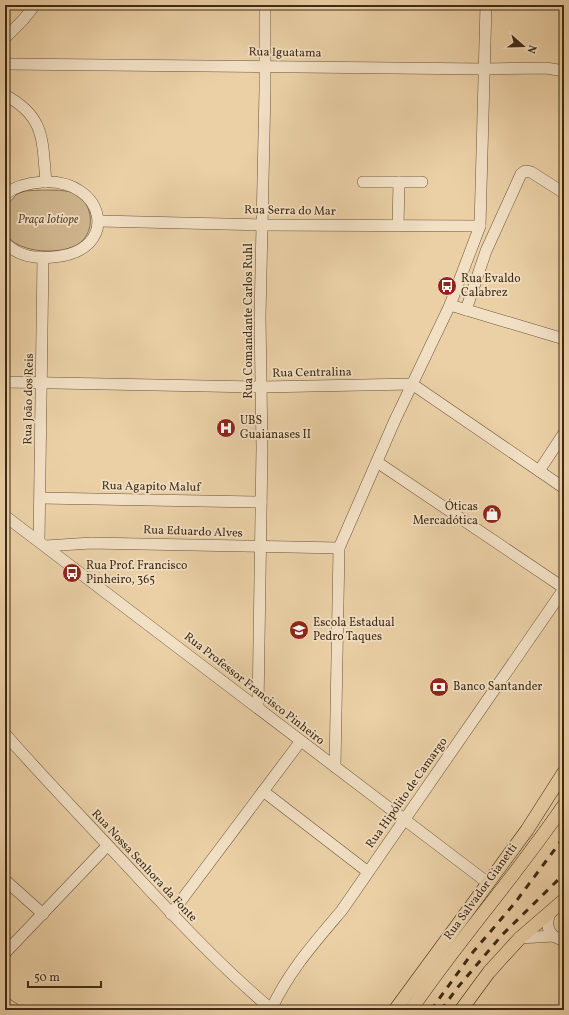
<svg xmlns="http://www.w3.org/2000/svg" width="569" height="1015" viewBox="0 0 569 1015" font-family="Vollkorn,serif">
	<rect width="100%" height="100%" fill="#ebd0a6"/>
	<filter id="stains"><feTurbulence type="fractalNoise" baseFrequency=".005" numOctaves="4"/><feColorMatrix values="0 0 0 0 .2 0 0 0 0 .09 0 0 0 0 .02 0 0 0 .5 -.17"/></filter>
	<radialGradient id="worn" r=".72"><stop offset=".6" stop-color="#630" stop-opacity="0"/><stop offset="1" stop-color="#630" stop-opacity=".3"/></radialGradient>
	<path fill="#ceb48d" stroke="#866f50" d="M 25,191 C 37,190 60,189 71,192 C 92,199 97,228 81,242 C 65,256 17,254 6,234 C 3,227 5,214 5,207 L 17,194 Z"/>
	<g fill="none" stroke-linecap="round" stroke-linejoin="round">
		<defs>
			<g id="minor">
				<path d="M 5,38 L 23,20 L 35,5"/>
				<path d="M 5,64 L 485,69 L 546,68 L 564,71"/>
				<path d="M 5,95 C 46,117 42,141 46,182"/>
				<path d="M 363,182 L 422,182"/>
				<path d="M 5,194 C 16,186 28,183 42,182 C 106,178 122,252 53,257 C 36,259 18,256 5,243"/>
				<path d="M 99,221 L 262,225 L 480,226"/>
				<path d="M 398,225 L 399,182"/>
				<path d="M 450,305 L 564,339"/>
				<path d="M 466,310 L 486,251 L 521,174 L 525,171 L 531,172 L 564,193"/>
				<path d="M 5,382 L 262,387 L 412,384 L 564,488"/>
				<path d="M 377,462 L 564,588"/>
				<path d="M 539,471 L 564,433"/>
				<path d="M 41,498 L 261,502"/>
				<path d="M 5,516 L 488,883"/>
				<path d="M 39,541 L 43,258"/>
				<path d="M 46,546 L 91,543 L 339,548"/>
				<path d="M 258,708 L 262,448 L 260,317 L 265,90 L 265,5"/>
				<path d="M 5,734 C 50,785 97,833 143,883 C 184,927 225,970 271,1009"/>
				<path d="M 335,767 L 339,548 L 395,420 L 450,305 L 480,226 L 486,5"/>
				<path d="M 263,791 L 368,872"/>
				<path d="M 5,880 L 43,914"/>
				<path d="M 550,913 C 547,922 546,928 553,936"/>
				<path d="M 171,914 L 300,742"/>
				<path d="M 520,938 L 553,936 L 564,941"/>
				<path d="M 5,953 L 107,846"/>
				<path d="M 271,1010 C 288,972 315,942 342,910 L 564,589"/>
			</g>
			<g id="major">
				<path d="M 5,1004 L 14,1010"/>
				<path d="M 395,1010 L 527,830 L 564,772"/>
				<path d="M 411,1010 C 459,939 516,876 564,805"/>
				<path d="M 461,1010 L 489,972 L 520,938 L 564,900"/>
			</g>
		</defs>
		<use href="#minor" stroke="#6a5438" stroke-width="12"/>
		<use href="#major" stroke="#3f2a13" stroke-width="14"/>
		<use href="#minor" stroke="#f2e0c5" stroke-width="11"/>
		<use href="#major" stroke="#ebd0a6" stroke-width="13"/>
		<g stroke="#3f2a13" stroke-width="3" stroke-dasharray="7 7" stroke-linecap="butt">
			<path d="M 431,1010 L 473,952 L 514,904 L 564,837"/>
			<path d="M 441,1010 L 458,987 L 502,935 L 564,874"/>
		</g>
	</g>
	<defs>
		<symbol id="bus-disc" viewBox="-11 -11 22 22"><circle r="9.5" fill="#8f2418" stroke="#f2e0c5"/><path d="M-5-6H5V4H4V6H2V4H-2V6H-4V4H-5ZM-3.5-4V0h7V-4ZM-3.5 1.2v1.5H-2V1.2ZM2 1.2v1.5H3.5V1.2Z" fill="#fff"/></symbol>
		<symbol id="hospital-disc" viewBox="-11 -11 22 22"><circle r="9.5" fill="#8f2418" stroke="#f2e0c5"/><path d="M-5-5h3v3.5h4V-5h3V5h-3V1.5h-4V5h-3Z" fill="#fff"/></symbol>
		<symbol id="shop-disc" viewBox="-11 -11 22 22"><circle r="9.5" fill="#8f2418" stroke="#f2e0c5"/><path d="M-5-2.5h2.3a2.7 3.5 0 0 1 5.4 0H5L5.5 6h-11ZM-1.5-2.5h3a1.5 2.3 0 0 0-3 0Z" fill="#fff"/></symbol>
		<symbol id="school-disc" viewBox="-11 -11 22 22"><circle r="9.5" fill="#8f2418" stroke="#f2e0c5"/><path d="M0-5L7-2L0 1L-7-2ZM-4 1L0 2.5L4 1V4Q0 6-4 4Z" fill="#fff"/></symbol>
		<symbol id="bank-disc" viewBox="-11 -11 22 22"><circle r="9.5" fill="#8f2418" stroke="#f2e0c5"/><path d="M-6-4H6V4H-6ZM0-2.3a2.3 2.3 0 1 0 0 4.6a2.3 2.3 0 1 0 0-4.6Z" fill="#fff"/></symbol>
	</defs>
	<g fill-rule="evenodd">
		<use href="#bus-disc" x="436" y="275" width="22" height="22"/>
		<use href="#hospital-disc" x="215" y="417" width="22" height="22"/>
		<use href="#shop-disc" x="481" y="503" width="22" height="22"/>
		<use href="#bus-disc" x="61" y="562" width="22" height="22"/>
		<use href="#school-disc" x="288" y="619" width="22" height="22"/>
		<use href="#bank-disc" x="428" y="676" width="22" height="22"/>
	</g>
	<g text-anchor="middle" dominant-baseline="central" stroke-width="3.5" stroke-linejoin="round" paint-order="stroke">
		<g font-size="12" fill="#3f2a13" stroke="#f2e0c5">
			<text transform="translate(285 53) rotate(1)">Rua Iguatama</text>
			<text transform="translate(290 211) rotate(1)">Rua Serra do Mar</text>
			<text transform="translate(249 321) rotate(-90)">Rua Comandante Carlos Ruhl</text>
			<text transform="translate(312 373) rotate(-1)">Rua Centralina</text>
			<text transform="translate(29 399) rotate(-89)">Rua João dos Reis</text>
			<text transform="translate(151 487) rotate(1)">Rua Agapito Maluf</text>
			<text transform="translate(193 532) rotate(2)">Rua Eduardo Alves</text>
			<text transform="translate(254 689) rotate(38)">Rua Professor Francisco Pinheiro</text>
			<text transform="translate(407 793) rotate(-55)">Rua Hipólito de Camargo</text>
			<text transform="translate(144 866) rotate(47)">Rua Nossa Senhora da Fonte</text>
			<text transform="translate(481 892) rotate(-54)">Rua Salvador Gianetti</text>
		</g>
		<g font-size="12" font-style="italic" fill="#5c462b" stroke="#f2e0c5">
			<text x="48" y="220">Praça Iotiope</text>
		</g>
		<g font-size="12" fill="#3f2a13" stroke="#f2e0c5" text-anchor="start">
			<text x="461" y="279">Rua Evaldo<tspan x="461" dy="14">Calabrez</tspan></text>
			<text x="240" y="421">UBS<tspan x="240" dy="14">Guaianases II</tspan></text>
			<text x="478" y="507" text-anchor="end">Óticas<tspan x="478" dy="14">Mercadótica</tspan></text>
			<text x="86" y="566">Rua Prof. Francisco<tspan x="86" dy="14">Pinheiro, 365</tspan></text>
			<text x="313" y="623">Escola Estadual<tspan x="313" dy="14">Pedro Taques</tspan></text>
			<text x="453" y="687">Banco Santander</text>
		</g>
	</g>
	<rect width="569" height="1015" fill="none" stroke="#ebd0a6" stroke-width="20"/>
	<rect x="6" y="6" width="557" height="1003" fill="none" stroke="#3f2a13" stroke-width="2"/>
	<rect x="10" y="10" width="549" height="995" fill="none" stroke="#3f2a13"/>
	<g transform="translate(523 46) rotate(110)" stroke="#f2e0c5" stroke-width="3" paint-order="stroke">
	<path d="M0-3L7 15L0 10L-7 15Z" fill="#3f2a13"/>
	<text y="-6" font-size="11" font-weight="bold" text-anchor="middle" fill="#3f2a13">N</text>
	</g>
	<path d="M28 981v6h73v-6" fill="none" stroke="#3f2a13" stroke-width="2"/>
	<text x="34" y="981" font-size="12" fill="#3f2a13" stroke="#f2e0c5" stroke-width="3" paint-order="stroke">50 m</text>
	<rect width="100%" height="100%" filter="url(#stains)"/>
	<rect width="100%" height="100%" fill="url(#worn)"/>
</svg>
